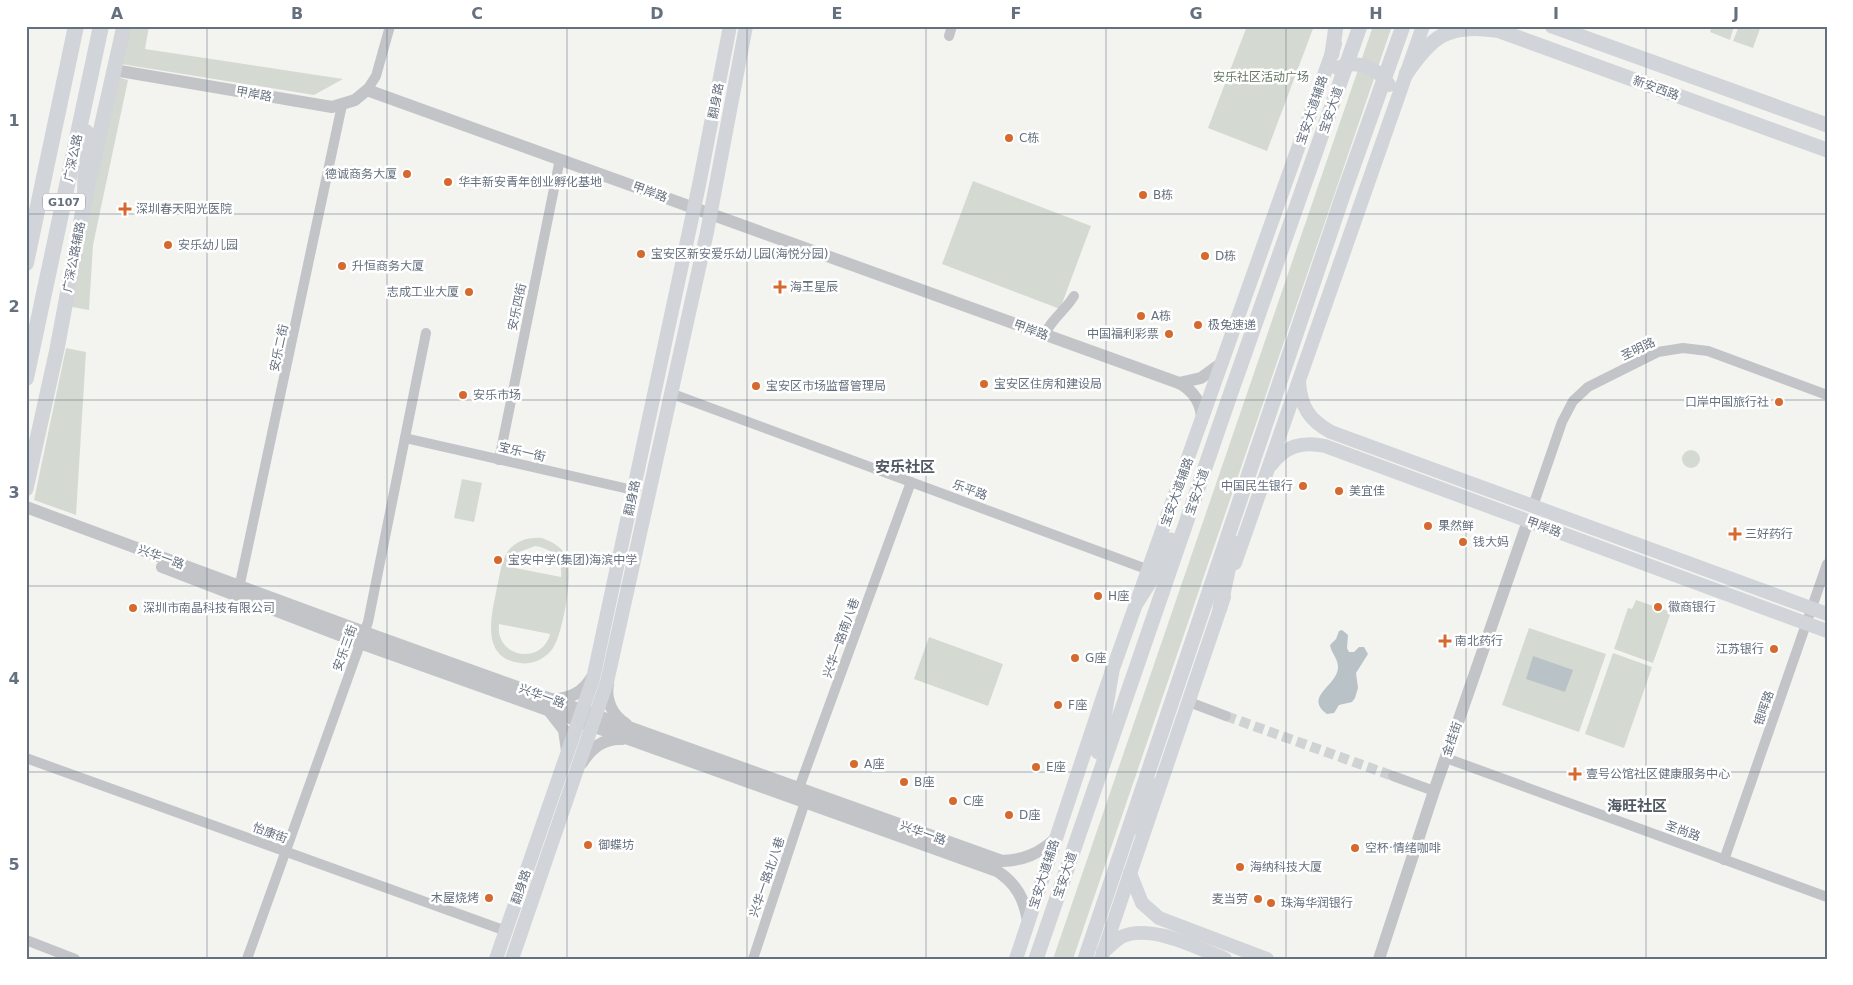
<svg xmlns="http://www.w3.org/2000/svg" width="1853" height="985" viewBox="0 0 1853 985" font-family="'DejaVu Sans','Noto Sans SC',sans-serif">
	<rect width="100%" height="100%" fill="#f3f4f0"/>
	<g fill="#d4dad1" fill-rule="evenodd">
		<path d="M 129,26 L 149,26 L 145,49 L 343,79 L 314,95 L 121,64 Z"/>
		<path d="M 1247,26 L 1314,26 L 1267,151 L 1208,128 Z"/>
		<path d="M 1373,26 L 1392,26 L 1073,959 L 1053,959 Z"/>
		<path d="M 1712,26 L 1734,26 L 1730,40 L 1710,32 Z"/>
		<path d="M 1739,26 L 1761,26 L 1753,48 L 1733,41 Z"/>
		<path d="M 118,77 L 128,80 L 93,245 L 89,310 L 72,307 L 92,199 Z"/>
		<path d="M 973,181 L 1091,226 L 1060,309 L 942,264 Z"/>
		<path d="M 66,348 L 86,352 L 76,515 L 34,500 Z"/>
		<circle cx="1691" cy="459" r="9"/>
		<path d="M 462,479 L 482,483 L 474,522 L 454,518 Z"/>
		<path d="M 542,538 C 552,542 561,546 566,556 C 574,571 563,634 553,648 C 545,659 533,665 520,663 C 479,658 492,614 497,587 C 500,575 501,561 508,551 C 517,540 529,537 542,538 ZM 535,546 C 552,548 563,560 561,577 L 510,567 L 519,552 ZM 499,624 L 550,634 L 550,635 C 540,666 495,657 499,624 Z"/>
		<path d="M 1636,600 L 1671,612 L 1653,663 L 1614,649 L 1628,608 L 1632,609 Z"/>
		<path d="M 1529,628 L 1606,654 L 1579,732 L 1502,705 Z"/>
		<path d="M 929,637 L 1003,664 L 988,706 L 914,679 Z"/>
		<path d="M 1613,653 L 1652,667 L 1624,748 L 1585,734 Z"/>
	</g>
	<g fill="#b9c2c7">
		<path d="M 1342,630 L 1348,635 L 1347,648 L 1349,652 L 1354,652 L 1359,647 L 1364,647 L 1368,654 L 1356,673 L 1358,688 L 1355,698 L 1352,702 L 1339,705 L 1334,713 L 1327,714 C 1303,696 1338,686 1338,667 C 1338,658 1331,653 1330,645 L 1336,639 L 1339,631 Z"/>
		<path d="M 1533,656 L 1573,670 L 1565,692 L 1526,679 Z"/>
	</g>
	<g fill="none" stroke-linecap="round" stroke-linejoin="round">
		<path stroke="#d0d3d4" stroke-width="10" stroke-dasharray="10 5" stroke-linecap="butt" d="M 1226,716 L 1393,776"/>
		<g stroke="#c2c4c8" stroke-width="10">
			<path d="M 949,36 L 952,26"/>
			<path d="M 367,90 L 376,76 L 390,26"/>
			<path d="M 1045,335 C 1050,320 1065,311 1074,296"/>
			<path d="M 670,393 L 1149,570"/>
			<path d="M 405,438 L 633,490"/>
			<path d="M 499,460 L 560,159"/>
			<path d="M 1533,506 L 1562,422 L 1573,401 L 1588,387 L 1658,352 L 1683,348 L 1708,351 L 1827,395"/>
			<path d="M 238,593 L 342,105"/>
			<path d="M 1189,702 L 1226,716"/>
			<path d="M 26,758 L 506,931"/>
			<path d="M 1446,758 L 1827,897"/>
			<path d="M 1393,776 L 1434,791"/>
			<path d="M 1724,860 L 1827,564"/>
			<path d="M 26,940 L 75,959"/>
			<path d="M 247,959 L 368,622 L 426,333"/>
			<path d="M 753,959 L 805,802 L 799,788 L 911,482"/>
		</g>
		<g stroke="#c2c4c8" stroke-width="12">
			<path d="M 114,70 L 332,107 L 355,100 L 367,90 L 1179,383 C 1194,391 1202,403 1202,421"/>
			<path d="M 1179,383 L 1201,378 L 1223,362"/>
			<path d="M 26,507 L 364,632 L 1002,861 C 1024,860 1039,854 1056,838"/>
			<path d="M 162,567 L 360,643 L 997,871 C 1017,884 1024,899 1028,921"/>
			<path d="M 608,684 C 605,700 612,715 626,724"/>
			<path d="M 553,699 C 570,699 583,693 592,677"/>
			<path d="M 550,712 L 564,730 L 567,751"/>
			<path d="M 582,763 C 591,748 604,738 622,739"/>
			<path d="M 1379,959 L 1434,791 L 1528,521"/>
		</g>
		<g stroke="#d1d4d9" stroke-width="14">
			<path d="M 1337,68 C 1358,59 1377,67 1389,85"/>
			<path d="M 1299,382 C 1301,407 1309,420 1331,432 L 1827,614"/>
			<path d="M 1271,465 C 1285,446 1302,441 1325,446 L 1827,631"/>
			<path d="M 1235,563 L 1423,26"/>
			<path d="M 1130,873 L 1142,903 L 1159,918 L 1267,959"/>
			<path d="M 1103,952 C 1109,947 1115,941 1121,937 C 1150,923 1198,948 1225,959"/>
			<path d="M 496,959 L 593,679 L 699,185 L 730,26"/>
			<path d="M 512,959 L 607,682 L 707,232 L 746,26"/>
			<path d="M 1016,959 L 1104,694 L 1335,44"/>
			<path d="M 1101,959 L 1224,597"/>
		</g>
		<g stroke="#d1d4d9" stroke-width="15">
			<path d="M 1486,26 L 1827,150"/>
			<path d="M 1552,26 L 1827,125"/>
			<path d="M 1332,54 L 1336,26"/>
			<path d="M 1406,74 C 1432,37 1447,23 1495,30"/>
			<path d="M 26,489 L 57,349 L 85,199 L 124,26"/>
			<path d="M 1137,602 L 1159,567 L 1171,540"/>
			<path d="M 1220,608 L 1234,543"/>
			<path d="M 1098,752 L 1112,671"/>
			<path d="M 1137,827 L 1159,784"/>
			<path d="M 1036,959 L 1228,401 L 1360,26"/>
			<path d="M 1085,959 L 1343,195 L 1403,26"/>
		</g>
		<g stroke="#d1d4d9" stroke-width="16">
			<path d="M 85,199 L 86,132"/>
			<path d="M 26,263 L 76,26"/>
			<path d="M 26,378 L 101,26"/>
		</g>
	</g>
	<path fill="none" stroke="#65707f" stroke-width="1" stroke-opacity="0.55" d="M 207,26 L 207,959M 387,26 L 387,959M 567,26 L 567,959M 747,26 L 747,959M 926,26 L 926,959M 1106,26 L 1106,959M 1286,26 L 1286,959M 1466,26 L 1466,959M 1646,26 L 1646,959M 26,214 L 1827,214M 26,400 L 1827,400M 26,586 L 1827,586M 26,772 L 1827,772"/>
	<g fill="#d6692d" stroke="#fff" stroke-width="2">
		<circle cx="1009" cy="138" r="5"/>
		<circle cx="407" cy="174" r="5"/>
		<circle cx="448" cy="182" r="5"/>
		<circle cx="1143" cy="195" r="5"/>
		<path d="M122.5 201.5h5v5h5v5h-5v5h-5v-5h-5v-5h5z"/>
		<circle cx="168" cy="245" r="5"/>
		<circle cx="641" cy="254" r="5"/>
		<circle cx="1205" cy="256" r="5"/>
		<circle cx="342" cy="266" r="5"/>
		<path d="M777.5 279.5h5v5h5v5h-5v5h-5v-5h-5v-5h5z"/>
		<circle cx="469" cy="292" r="5"/>
		<circle cx="1141" cy="316" r="5"/>
		<circle cx="1198" cy="325" r="5"/>
		<circle cx="1169" cy="334" r="5"/>
		<circle cx="984" cy="384" r="5"/>
		<circle cx="756" cy="386" r="5"/>
		<circle cx="463" cy="395" r="5"/>
		<circle cx="1779" cy="402" r="5"/>
		<circle cx="1303" cy="486" r="5"/>
		<circle cx="1339" cy="491" r="5"/>
		<circle cx="1428" cy="526" r="5"/>
		<path d="M1732.5 526.5h5v5h5v5h-5v5h-5v-5h-5v-5h5z"/>
		<circle cx="1463" cy="542" r="5"/>
		<circle cx="498" cy="560" r="5"/>
		<circle cx="1098" cy="596" r="5"/>
		<circle cx="1658" cy="607" r="5"/>
		<circle cx="133" cy="608" r="5"/>
		<path d="M1442.5 633.5h5v5h5v5h-5v5h-5v-5h-5v-5h5z"/>
		<circle cx="1774" cy="649" r="5"/>
		<circle cx="1075" cy="658" r="5"/>
		<circle cx="1058" cy="705" r="5"/>
		<circle cx="854" cy="764" r="5"/>
		<circle cx="1036" cy="767" r="5"/>
		<path d="M1572.5 766.5h5v5h5v5h-5v5h-5v-5h-5v-5h5z"/>
		<circle cx="904" cy="782" r="5"/>
		<circle cx="953" cy="801" r="5"/>
		<circle cx="1009" cy="815" r="5"/>
		<circle cx="588" cy="845" r="5"/>
		<circle cx="1355" cy="848" r="5"/>
		<circle cx="1240" cy="867" r="5"/>
		<circle cx="489" cy="898" r="5"/>
		<circle cx="1258" cy="899" r="5"/>
		<circle cx="1271" cy="903" r="5"/>
	</g>
	<g text-anchor="middle" dominant-baseline="central" stroke-width="5" stroke-linejoin="round" paint-order="stroke">
		<rect fill="#fff" stroke="#939ba5" stroke-width="1" x="43" y="193.5" width="42" height="17" rx="4"/>
		<g font-size="11" font-weight="bold" fill="#65707f">
			<text x="64" y="202">G107</text>
		</g>
		<g font-size="12" fill="#647763" stroke="#fff">
			<text x="1261" y="77">安乐社区活动广场</text>
		</g>
		<g font-size="12" fill="#65707f" stroke="#fff">
			<text transform="translate(1656 88) rotate(20)">新安西路</text>
			<text transform="translate(254 94) rotate(10)">甲岸路</text>
			<text transform="translate(716 101) rotate(-79)">翻身路</text>
			<text transform="translate(1312 110) rotate(-71)">宝安大道辅路</text>
			<text transform="translate(1331 110) rotate(-71)">宝安大道</text>
			<text transform="translate(73 158) rotate(-78)">广深公路</text>
			<text transform="translate(650 192) rotate(20)">甲岸路</text>
			<text transform="translate(74 257) rotate(-79)">广深公路辅路</text>
			<text transform="translate(517 307) rotate(-78)">安乐四街</text>
			<text transform="translate(1031 330) rotate(20)">甲岸路</text>
			<text transform="translate(279 348) rotate(-78)">安乐二街</text>
			<text transform="translate(1638 349) rotate(-25)">圣明路</text>
			<text transform="translate(522 452) rotate(13)">宝乐一街</text>
			<text transform="translate(970 490) rotate(20)">乐平路</text>
			<text transform="translate(1177 492) rotate(-70)">宝安大道辅路</text>
			<text transform="translate(1197 492) rotate(-71)">宝安大道</text>
			<text transform="translate(632 498) rotate(-78)">翻身路</text>
			<text transform="translate(1544 527) rotate(20)">甲岸路</text>
			<text transform="translate(161 557) rotate(20)">兴华一路</text>
			<text transform="translate(841 638) rotate(-70)">兴华一路南八巷</text>
			<text transform="translate(345 648) rotate(-70)">安乐三街</text>
			<text transform="translate(542 696) rotate(20)">兴华一路</text>
			<text transform="translate(1764 708) rotate(-71)">银晖路</text>
			<text transform="translate(1452 739) rotate(-71)">金桂街</text>
			<text transform="translate(1683 831) rotate(20)">圣尚路</text>
			<text transform="translate(270 833) rotate(20)">怡康街</text>
			<text transform="translate(923 833) rotate(20)">兴华一路</text>
			<text transform="translate(1044 874) rotate(-72)">宝安大道辅路</text>
			<text transform="translate(1065 875) rotate(-71)">宝安大道</text>
			<text transform="translate(767 877) rotate(-71)">兴华一路北八巷</text>
			<text transform="translate(521 887) rotate(-71)">翻身路</text>
		</g>
		<g font-size="12" fill="#65707f" stroke="#fff" text-anchor="start">
			<text x="1019" y="138">C栋</text>
			<text x="397" y="174" text-anchor="end">德诚商务大厦</text>
			<text x="458" y="182">华丰新安青年创业孵化基地</text>
			<text x="1153" y="195">B栋</text>
			<text x="136" y="209">深圳春天阳光医院</text>
			<text x="178" y="245">安乐幼儿园</text>
			<text x="651" y="254">宝安区新安爱乐幼儿园(海悦分园)</text>
			<text x="1215" y="256">D栋</text>
			<text x="352" y="266">升恒商务大厦</text>
			<text x="790" y="287">海王星辰</text>
			<text x="459" y="292" text-anchor="end">志成工业大厦</text>
			<text x="1151" y="316">A栋</text>
			<text x="1208" y="325">极兔速递</text>
			<text x="1159" y="334" text-anchor="end">中国福利彩票</text>
			<text x="994" y="384">宝安区住房和建设局</text>
			<text x="766" y="386">宝安区市场监督管理局</text>
			<text x="473" y="395">安乐市场</text>
			<text x="1769" y="402" text-anchor="end">口岸中国旅行社</text>
			<text x="1293" y="486" text-anchor="end">中国民生银行</text>
			<text x="1349" y="491">美宜佳</text>
			<text x="1438" y="526">果然鲜</text>
			<text x="1745" y="534">三好药行</text>
			<text x="1473" y="542">钱大妈</text>
			<text x="508" y="560">宝安中学(集团)海滨中学</text>
			<text x="1108" y="596">H座</text>
			<text x="1668" y="607">徽商银行</text>
			<text x="143" y="608">深圳市南晶科技有限公司</text>
			<text x="1455" y="641">南北药行</text>
			<text x="1764" y="649" text-anchor="end">江苏银行</text>
			<text x="1085" y="658">G座</text>
			<text x="1068" y="705">F座</text>
			<text x="864" y="764">A座</text>
			<text x="1046" y="767">E座</text>
			<text x="1586" y="774">壹号公馆社区健康服务中心</text>
			<text x="914" y="782">B座</text>
			<text x="963" y="801">C座</text>
			<text x="1019" y="815">D座</text>
			<text x="598" y="845">御蝶坊</text>
			<text x="1365" y="848">空杯·情绪咖啡</text>
			<text x="1250" y="867">海纳科技大厦</text>
			<text x="479" y="898" text-anchor="end">木屋烧烤</text>
			<text x="1248" y="899" text-anchor="end">麦当劳</text>
			<text x="1281" y="903">珠海华润银行</text>
		</g>
		<g font-size="15" font-weight="bold" fill="#525a65" stroke="#fff">
			<text x="905" y="467">安乐社区</text>
			<text x="1637" y="806">海旺社区</text>
		</g>
	</g>
	<rect width="1853" height="985" fill="none" stroke="#ffffff" stroke-width="55"/>
	<rect x="28" y="28" width="1798" height="930" fill="none" stroke="#65707f" stroke-width="2"/>
	<g font-size="16" text-anchor="middle" font-weight="bold" fill="#65707f">
		<text x="117" y="19">A</text>
		<text x="297" y="19">B</text>
		<text x="477" y="19">C</text>
		<text x="657" y="19">D</text>
		<text x="837" y="19">E</text>
		<text x="1016" y="19">F</text>
		<text x="1196" y="19">G</text>
		<text x="1376" y="19">H</text>
		<text x="1556" y="19">I</text>
		<text x="1736" y="19">J</text>
		<text x="14" y="126">1</text>
		<text x="14" y="312">2</text>
		<text x="14" y="498">3</text>
		<text x="14" y="684">4</text>
		<text x="14" y="870">5</text>
	</g>
</svg>
